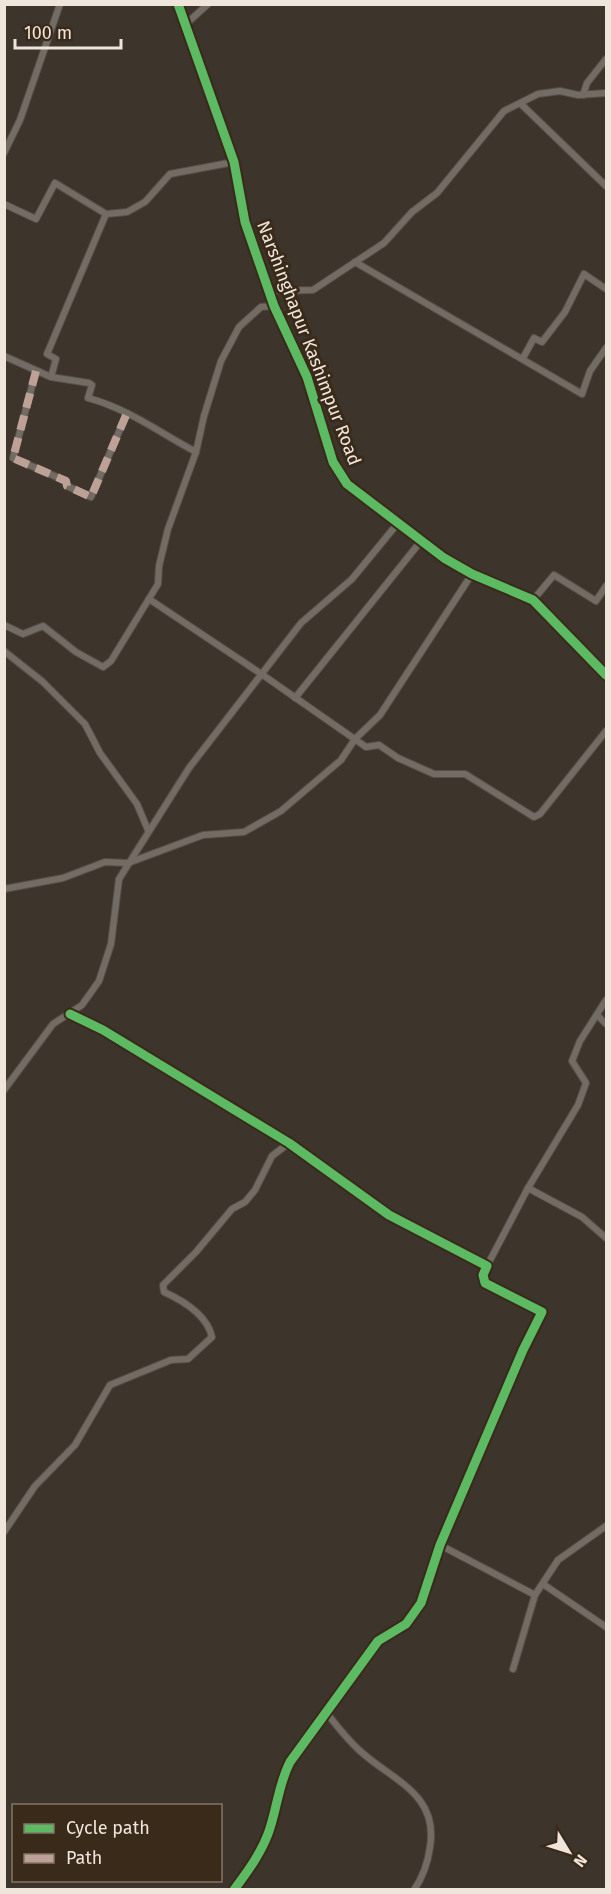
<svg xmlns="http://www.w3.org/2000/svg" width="611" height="1894" viewBox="0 0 611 1894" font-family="'Fira Sans',sans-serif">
	<rect width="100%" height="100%" fill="#3d342b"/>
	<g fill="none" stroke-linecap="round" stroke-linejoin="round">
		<defs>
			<g id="minor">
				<path d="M 186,24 L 208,4"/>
				<path d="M 583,95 L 587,83 L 606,59"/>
				<path d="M 521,104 L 606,186"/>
				<path d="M 4,153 L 20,120 L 60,4"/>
				<path d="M 4,204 L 36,219 L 55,183 L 106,214"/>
				<path d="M 355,262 L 582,394 L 590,371 L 606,348"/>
				<path d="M 269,291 L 313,290 L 384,243 L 412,212 L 437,193 L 504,111 L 538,94 L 560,91 L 578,95 L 606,93"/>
				<path d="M 4,356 L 51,377 L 89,383 L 92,385 L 88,398 C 129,409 160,433 196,452"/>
				<path d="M 523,358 L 534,338 L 542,342 L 565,312 L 584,274 L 606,289"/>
				<path d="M 36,371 L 13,458 L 66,481 L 67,486 L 91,497 L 127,413"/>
				<path d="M 51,377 L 56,359 L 47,354 L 106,214 L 127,212 L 145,202 L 170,174 L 234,162"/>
				<path d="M 149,599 L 260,673 L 366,747 L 379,745 L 398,758 L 434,774 L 465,774 L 534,817 L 540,814 L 606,731"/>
				<path d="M 533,600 L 554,575 L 596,601 L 606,586"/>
				<path d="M 4,625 L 23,634 L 43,626 L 76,652 L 103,667 L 111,661 L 158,584 L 159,566 L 168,529 L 196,452 L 204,416 L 221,361 L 239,327 L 261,307 L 274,306"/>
				<path d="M 4,651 L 43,682 L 85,724 L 100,753 L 137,804 L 148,830"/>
				<path d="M 295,698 L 421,541"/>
				<path d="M 4,889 L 63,878 L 105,862 L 128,863 L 203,835 L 244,832 L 281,811 L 341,760 L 355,739 L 380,715 L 472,574"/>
				<path d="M 70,1014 L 103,1030 L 289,1143 L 389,1215 L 487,1266 L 483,1275 L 485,1283 L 542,1312 L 523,1350 L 440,1545 L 421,1603 L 406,1624 L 378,1641 L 290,1762 C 278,1785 277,1810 268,1834 C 260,1855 247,1872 234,1890"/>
				<path d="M 597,1015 L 606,1024"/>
				<path d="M 4,1090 L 53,1024 L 82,1005 L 99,981 L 111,944 L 119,879 L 189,768 L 301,623 L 352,579 L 398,523"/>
				<path d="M 528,1188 L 582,1217 L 606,1238"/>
				<path d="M 487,1266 L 528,1188 L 578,1105 L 586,1083 L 572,1061 L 580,1041 L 606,1000"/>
				<path d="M 4,1532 L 35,1486 L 75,1445 L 110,1385 L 171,1360 L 188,1359 L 212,1337 C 207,1315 184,1301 164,1292 L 163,1285 L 196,1252 L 232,1209 L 245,1202 L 255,1190 L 272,1156 L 289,1143"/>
				<path d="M 440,1545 L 535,1595"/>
				<path d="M 543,1584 L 606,1627"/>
				<path d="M 513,1669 L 535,1595 L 558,1560 L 606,1526"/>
				<path d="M 326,1712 C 336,1725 347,1739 359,1750 C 391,1780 439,1793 430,1847 C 428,1862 423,1877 414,1890"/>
			</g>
			<path id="tertiary" d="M 178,4 L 234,162 L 245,222 L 274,306 L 307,377 L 333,462 L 347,484 L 444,558 L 472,574 L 533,600 L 606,675"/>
		</defs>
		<use href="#minor" stroke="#585048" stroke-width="8"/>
		<use href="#tertiary" stroke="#585048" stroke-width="9"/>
		<use href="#minor" stroke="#736c65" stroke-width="6"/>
		<use href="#tertiary" stroke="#736c65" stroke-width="7"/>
		<path stroke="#bda197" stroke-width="8" stroke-dasharray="15 8" stroke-linecap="butt" d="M 36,371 L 13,458 L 66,481 L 67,486 L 91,497 L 127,413"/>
		<defs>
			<g id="cycleway">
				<path d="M 178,4 L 234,162 L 245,222 L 274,306 L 307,377 L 333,462 L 347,484 L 444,558 L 472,574 L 533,600 L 606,675"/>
				<path d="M 70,1014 L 103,1030 L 289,1143 L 389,1215 L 487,1266 L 483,1275 L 485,1283 L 542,1312 L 523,1350 L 440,1545 L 421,1603 L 406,1624 L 378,1641 L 290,1762 C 278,1785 277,1810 268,1834 C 260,1855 247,1872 234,1890"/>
			</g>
		</defs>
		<use href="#cycleway" stroke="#3a2a1a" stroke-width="13"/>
		<use href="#cycleway" stroke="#5cba63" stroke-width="9"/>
	</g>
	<g text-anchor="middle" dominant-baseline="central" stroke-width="6" stroke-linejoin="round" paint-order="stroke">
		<g font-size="18" fill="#f0e5db" stroke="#3a2a1a">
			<text transform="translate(309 343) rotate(69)">Narshinghapur Kashimpur Road</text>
		</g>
	</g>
	<rect width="611" height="1894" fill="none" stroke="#f0e5db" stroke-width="12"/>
	<rect x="12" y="1804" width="210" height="78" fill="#3a2a1a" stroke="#837567" stroke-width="1.5"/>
	<rect x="24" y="1824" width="30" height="9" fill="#5cba63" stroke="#837567" stroke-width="1.5"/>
	<text x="66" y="1834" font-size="18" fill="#f0e5db">Cycle path</text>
	<rect x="24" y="1854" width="30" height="9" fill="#bda197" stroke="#837567" stroke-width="1.5"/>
	<text x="66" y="1864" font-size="18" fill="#f0e5db">Path</text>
	<g transform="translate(569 1852) rotate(128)" stroke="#3a2a1a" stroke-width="4.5" paint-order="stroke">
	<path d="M0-4.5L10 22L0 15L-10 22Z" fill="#f0e5db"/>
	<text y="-9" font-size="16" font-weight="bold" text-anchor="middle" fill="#f0e5db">N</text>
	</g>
	<path d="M15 39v9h106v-9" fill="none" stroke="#f0e5db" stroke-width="3"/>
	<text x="24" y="39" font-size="18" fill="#f0e5db" stroke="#3a2a1a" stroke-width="4.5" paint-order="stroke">100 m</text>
</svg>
